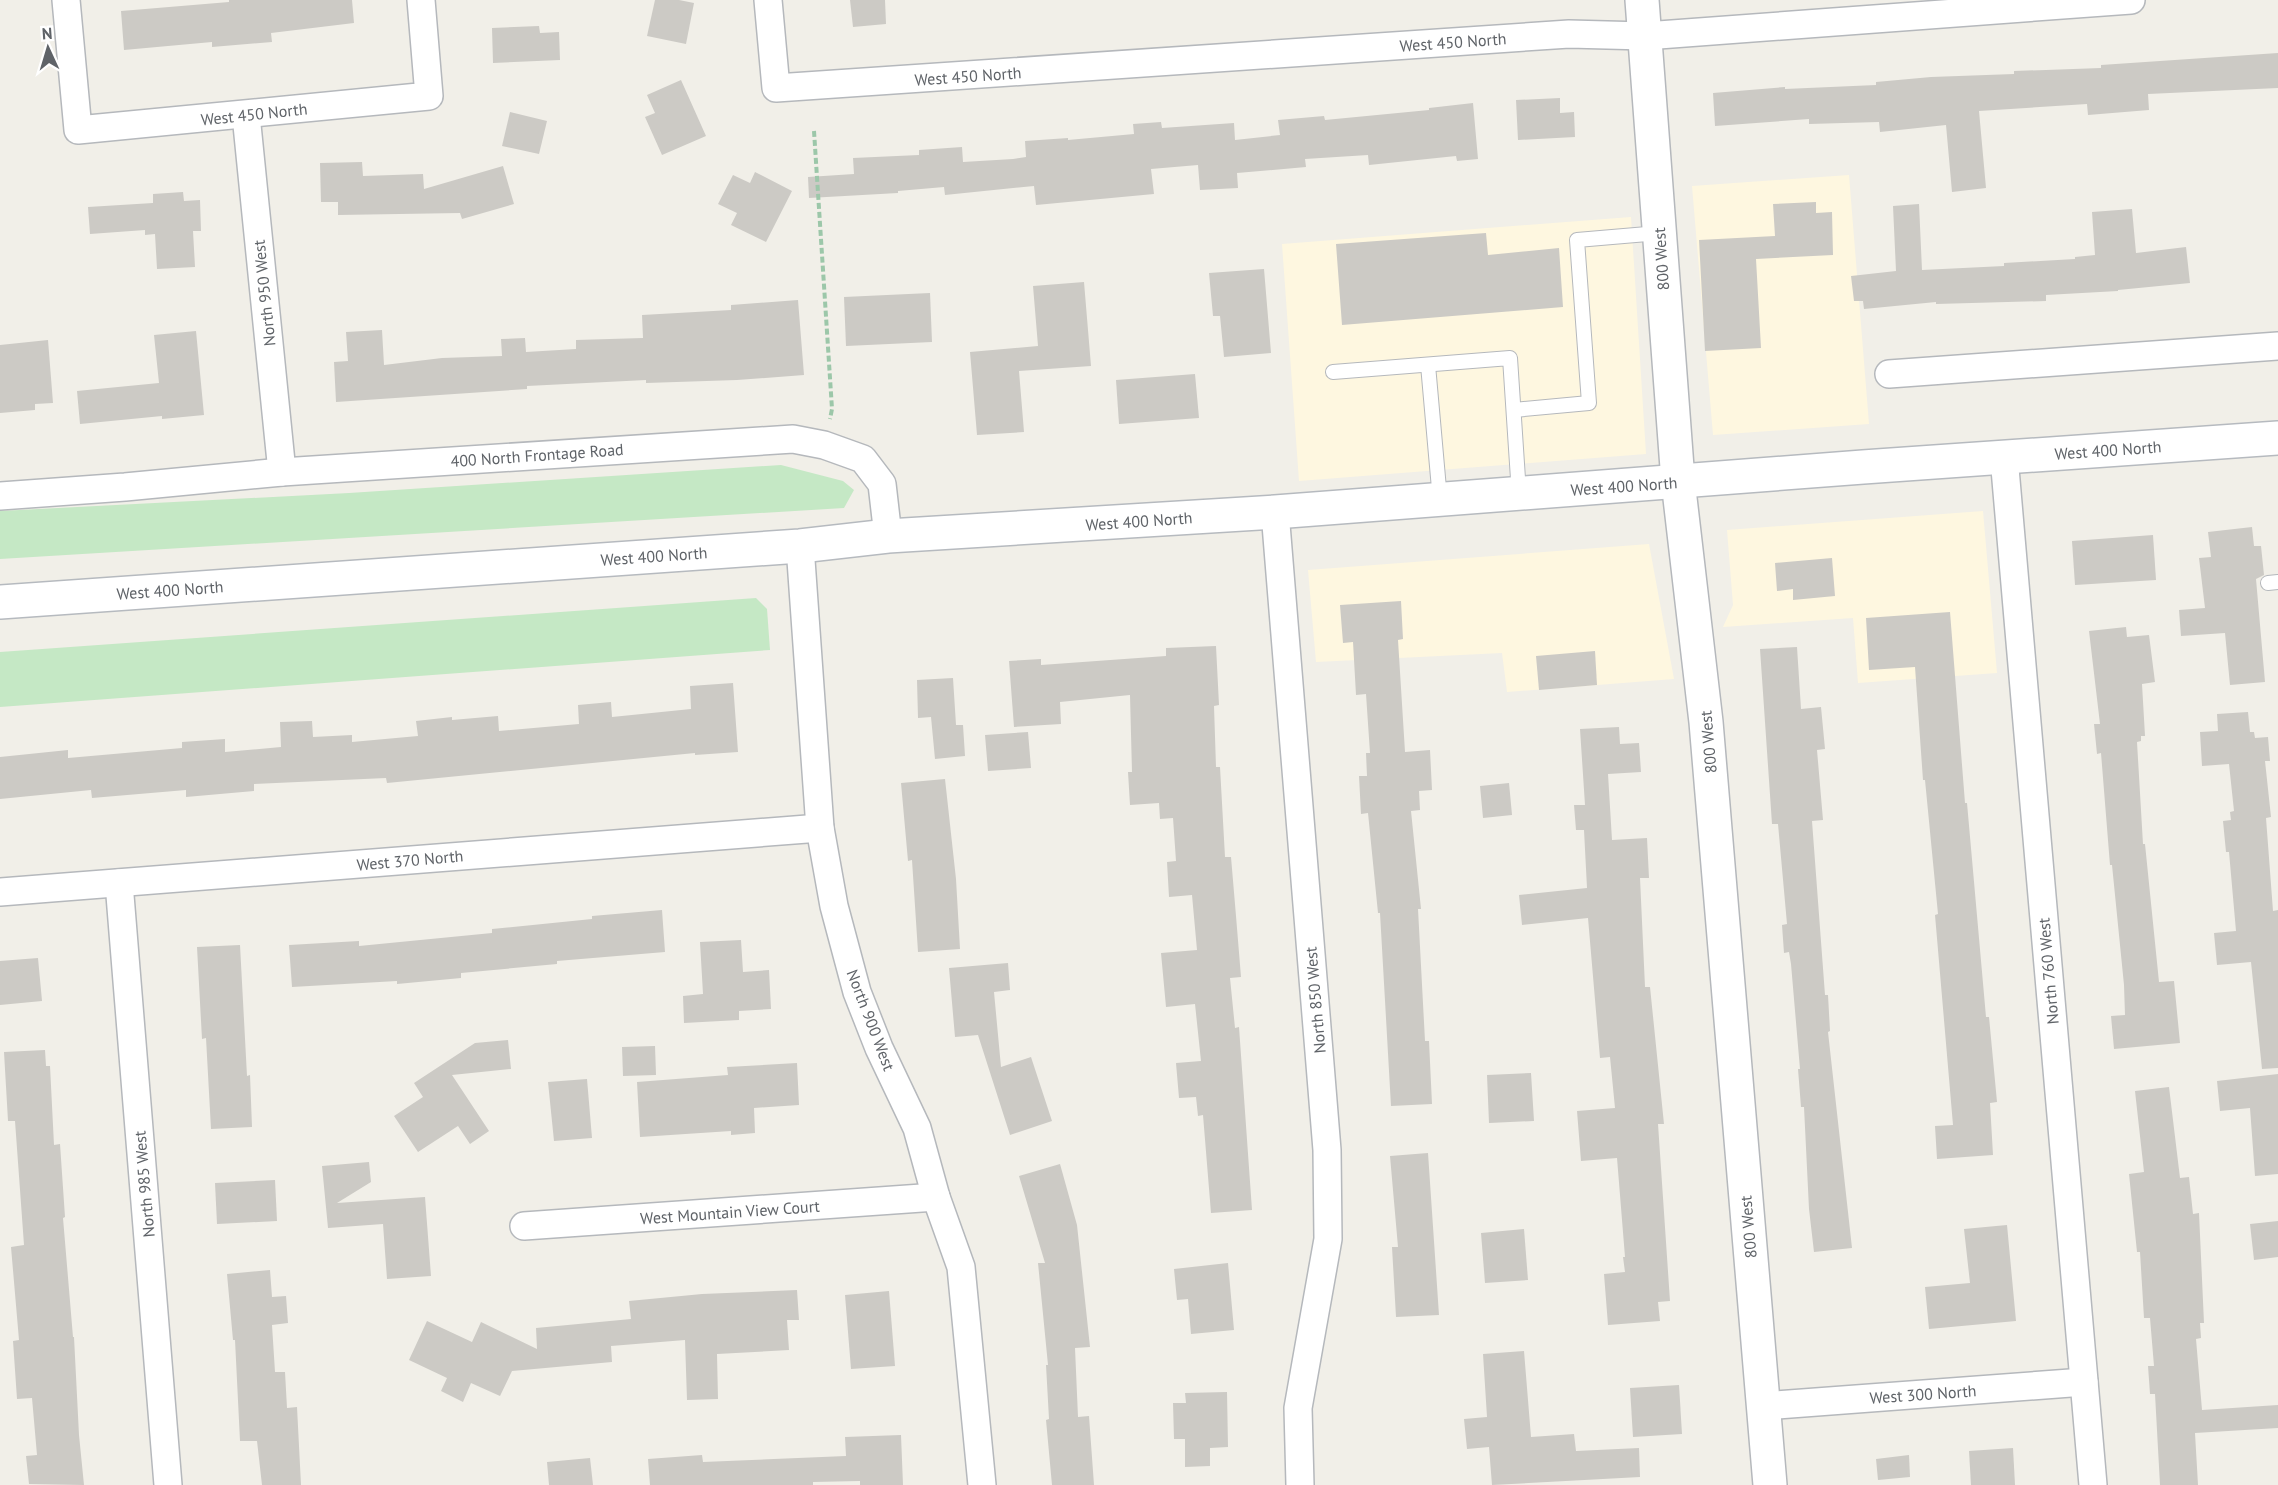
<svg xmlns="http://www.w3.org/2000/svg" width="2278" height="1485" viewBox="0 0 2278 1485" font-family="'PT Sans',sans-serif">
	<rect width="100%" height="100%" fill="#f1efe8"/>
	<g fill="#fef7e0">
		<path d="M 1849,175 L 1869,424 L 1713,435 L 1692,186 Z"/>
		<path d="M 1631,217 L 1646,454 L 1299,481 L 1282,244 Z"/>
		<path d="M 1983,511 L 1997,673 L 1858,683 L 1853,618 L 1723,627 L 1733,605 L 1727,530 Z"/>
		<path d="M 1649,544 L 1674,679 L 1507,692 L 1502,653 L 1316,662 L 1308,570 Z"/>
	</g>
	<g fill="#c5e8c5">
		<path d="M 781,465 L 843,481 L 854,490 L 844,508 L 0,559 L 0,511 L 349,493 Z"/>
		<path d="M 756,598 L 767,609 L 770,650 L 0,707 L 0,652 Z"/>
	</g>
	<g fill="#cccac5">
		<path d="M 229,0 L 352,0 L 354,23 L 271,33 L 272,42 L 212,47 L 212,42 L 124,50 L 121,11 L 229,2 Z"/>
		<path d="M 655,0 L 679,0 L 694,3 L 686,44 L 647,36 Z"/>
		<path d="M 850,0 L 885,0 L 886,24 L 853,27 Z"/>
		<path d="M 539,26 L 540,33 L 559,32 L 560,60 L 493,63 L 492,28 Z"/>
		<path d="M 2278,53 L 2278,88 L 2148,94 L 2149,110 L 2088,115 L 2087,104 L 1979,111 L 1986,188 L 1952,192 L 1946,125 L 1880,132 L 1879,122 L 1809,124 L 1809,119 L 1715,126 L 1713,93 L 1785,87 L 1785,89 L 1876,85 L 1876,82 L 1931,77 L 2014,74 L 2014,71 L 2101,68 L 2101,65 Z"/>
		<path d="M 681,80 L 706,136 L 662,155 L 645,117 L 655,113 L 647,95 Z"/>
		<path d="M 1560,98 L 1560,113 L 1574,112 L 1575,137 L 1518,140 L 1516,100 Z"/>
		<path d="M 1473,103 L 1478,159 L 1457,161 L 1456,156 L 1369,165 L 1368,155 L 1305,159 L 1306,167 L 1237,173 L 1238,188 L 1200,190 L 1198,165 L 1151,169 L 1154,194 L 1036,205 L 1034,186 L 945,195 L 944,187 L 898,191 L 898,193 L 809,198 L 808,177 L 854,174 L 853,158 L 919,155 L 919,150 L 962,147 L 963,162 L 1013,159 L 1026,157 L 1025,141 L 1068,138 L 1068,140 L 1134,134 L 1133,124 L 1161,122 L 1162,128 L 1234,123 L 1235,140 L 1280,135 L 1278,120 L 1324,116 L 1325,120 L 1429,110 L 1429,108 Z"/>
		<path d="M 510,112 L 547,121 L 539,154 L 502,146 Z"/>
		<path d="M 362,162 L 363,176 L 423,174 L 424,189 L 503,166 L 514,204 L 462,219 L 460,213 L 338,215 L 338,202 L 321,202 L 320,163 Z"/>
		<path d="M 755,172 L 792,191 L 766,242 L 731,225 L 737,213 L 718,204 L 733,175 L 750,183 Z"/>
		<path d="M 183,192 L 184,201 L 200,200 L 201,231 L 193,231 L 195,267 L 157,269 L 155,234 L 145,235 L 145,230 L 90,234 L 88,207 L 153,203 L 153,194 Z"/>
		<path d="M 1816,202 L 1816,213 L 1832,212 L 1833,255 L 1756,259 L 1761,348 L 1705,351 L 1699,240 L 1775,236 L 1773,204 Z"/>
		<path d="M 1919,204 L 1922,270 L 2004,266 L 2004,263 L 2075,259 L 2075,257 L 2095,255 L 2092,212 L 2132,209 L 2136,253 L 2186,247 L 2190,283 L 2118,290 L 2118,291 L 2046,295 L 2046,301 L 1936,304 L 1936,302 L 1864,309 L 1863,301 L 1854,301 L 1851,276 L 1896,271 L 1893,206 Z"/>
		<path d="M 1486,233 L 1488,255 L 1559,248 L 1563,307 L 1342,325 L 1336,244 Z"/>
		<path d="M 1264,269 L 1271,353 L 1224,357 L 1220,316 L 1213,316 L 1209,273 Z"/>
		<path d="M 1084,282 L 1091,366 L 1019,371 L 1024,432 L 977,435 L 970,352 L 1038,346 L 1033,286 Z"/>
		<path d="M 930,293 L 932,342 L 846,346 L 844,297 Z"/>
		<path d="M 798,300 L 804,375 L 737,380 L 646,383 L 646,380 L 527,386 L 527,389 L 336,402 L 334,362 L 348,361 L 346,332 L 382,330 L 384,365 L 442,358 L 502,356 L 501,339 L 525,338 L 526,352 L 576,349 L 576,340 L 643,338 L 642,315 L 731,310 L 731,305 Z"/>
		<path d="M 196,331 L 204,415 L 162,419 L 162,416 L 80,424 L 77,391 L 159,383 L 154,335 Z"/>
		<path d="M 48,340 L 53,403 L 35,404 L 35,410 L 0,413 L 0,345 Z"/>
		<path d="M 1195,374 L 1199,418 L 1119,424 L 1116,380 Z"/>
		<path d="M 2252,527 L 2254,546 L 2261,546 L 2264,575 L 2256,579 L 2265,682 L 2230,685 L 2225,633 L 2181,636 L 2179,610 L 2205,608 L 2199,558 L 2211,557 L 2208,532 Z"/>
		<path d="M 2153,535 L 2156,580 L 2075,585 L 2072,541 Z"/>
		<path d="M 1832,558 L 1835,596 L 1793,600 L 1793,589 L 1777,591 L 1775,563 Z"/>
		<path d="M 1401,601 L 1403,639 L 1398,640 L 1405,752 L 1430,750 L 1432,790 L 1419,791 L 1420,810 L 1411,811 L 1421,909 L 1418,909 L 1425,1041 L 1429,1041 L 1432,1104 L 1391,1106 L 1380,913 L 1378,913 L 1368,813 L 1361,814 L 1359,776 L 1367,776 L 1366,753 L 1370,753 L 1366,694 L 1356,695 L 1353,642 L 1343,643 L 1340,605 Z"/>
		<path d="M 1950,612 L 1965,803 L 1967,803 L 1986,1017 L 1989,1017 L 1997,1102 L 1990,1103 L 1993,1155 L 1937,1159 L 1935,1126 L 1953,1125 L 1935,915 L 1938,914 L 1925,780 L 1923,780 L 1915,667 L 1869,670 L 1866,618 Z"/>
		<path d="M 2126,627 L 2127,637 L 2149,635 L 2155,682 L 2142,684 L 2145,736 L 2141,736 L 2141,741 L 2137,742 L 2143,844 L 2145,844 L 2159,982 L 2174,981 L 2180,1043 L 2114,1049 L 2111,1016 L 2125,1015 L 2124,985 L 2112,865 L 2110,865 L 2101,753 L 2097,754 L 2094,724 L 2100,724 L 2089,631 Z"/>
		<path d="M 1216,646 L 1219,705 L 1214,706 L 1216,767 L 1220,767 L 1225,857 L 1231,857 L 1236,916 L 1241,977 L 1230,978 L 1235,1028 L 1239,1027 L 1252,1210 L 1211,1213 L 1203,1115 L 1198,1116 L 1196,1097 L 1179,1098 L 1176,1063 L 1201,1061 L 1195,1004 L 1166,1007 L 1161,953 L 1197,950 L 1192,895 L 1169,897 L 1167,862 L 1176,861 L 1173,818 L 1160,819 L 1159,803 L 1130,805 L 1128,772 L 1132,772 L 1130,695 L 1060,702 L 1061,724 L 1014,727 L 1009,661 L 1041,659 L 1041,665 L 1166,656 L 1166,648 Z"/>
		<path d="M 1797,647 L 1801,709 L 1821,707 L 1825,749 L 1817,750 L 1823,820 L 1812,821 L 1825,995 L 1828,995 L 1830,1031 L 1828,1032 L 1852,1248 L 1814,1252 L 1809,1209 L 1804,1107 L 1801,1107 L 1798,1069 L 1800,1069 L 1791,964 L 1789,952 L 1784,953 L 1782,925 L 1787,924 L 1778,824 L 1772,824 L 1760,649 Z"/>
		<path d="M 1595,651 L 1597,685 L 1539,690 L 1536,656 Z"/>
		<path d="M 953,678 L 956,725 L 963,725 L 965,756 L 935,759 L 931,717 L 918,718 L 917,680 Z"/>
		<path d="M 733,683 L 738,752 L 695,755 L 695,753 L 387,783 L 386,778 L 254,784 L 254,791 L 186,797 L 186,790 L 92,798 L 91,790 L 0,799 L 0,757 L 68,750 L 68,758 L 182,748 L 182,742 L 225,739 L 225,752 L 281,747 L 280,722 L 312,721 L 313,737 L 352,735 L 352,742 L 418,736 L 416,721 L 452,717 L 452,720 L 498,716 L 499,731 L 579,724 L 578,705 L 611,702 L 612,717 L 691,709 L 690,686 Z"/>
		<path d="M 2248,712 L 2250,732 L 2254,732 L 2255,738 L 2268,737 L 2270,761 L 2265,761 L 2271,817 L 2266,818 L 2273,911 L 2278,910 L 2278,1068 L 2262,1069 L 2251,962 L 2217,965 L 2214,933 L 2236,931 L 2229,852 L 2226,852 L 2223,821 L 2231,820 L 2230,812 L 2234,811 L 2229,764 L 2202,766 L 2200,732 L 2218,731 L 2217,714 Z"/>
		<path d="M 1619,727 L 1620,744 L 1639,743 L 1641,772 L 1608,774 L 1612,840 L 1647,838 L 1649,878 L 1640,878 L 1645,987 L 1650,987 L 1664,1124 L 1658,1124 L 1670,1301 L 1658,1302 L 1660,1321 L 1608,1325 L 1604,1274 L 1625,1272 L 1623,1257 L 1625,1257 L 1617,1158 L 1581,1161 L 1577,1111 L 1615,1108 L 1610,1057 L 1600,1058 L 1588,918 L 1522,925 L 1519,895 L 1587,888 L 1584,830 L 1576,830 L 1574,805 L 1585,805 L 1580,729 Z"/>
		<path d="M 1028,732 L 1031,768 L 988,771 L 985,735 Z"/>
		<path d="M 945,779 L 956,879 L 960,949 L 918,952 L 912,860 L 908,861 L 901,783 Z"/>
		<path d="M 1509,783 L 1512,815 L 1483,818 L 1480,786 Z"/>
		<path d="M 662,910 L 665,952 L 557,961 L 557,964 L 461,973 L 461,978 L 397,984 L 397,981 L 292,987 L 289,945 L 359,941 L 359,946 L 492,933 L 492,929 L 592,919 L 592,916 Z"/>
		<path d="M 741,940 L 743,972 L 769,970 L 771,1009 L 739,1011 L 739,1020 L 684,1023 L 683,996 L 703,994 L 700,942 Z"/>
		<path d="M 240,945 L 247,1076 L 250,1075 L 252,1127 L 211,1129 L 206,1038 L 202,1039 L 197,947 Z"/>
		<path d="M 38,958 L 42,1001 L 0,1005 L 0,961 Z"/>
		<path d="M 1008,963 L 1010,990 L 994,992 L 1001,1067 L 1031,1057 L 1052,1121 L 1010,1135 L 978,1035 L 955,1037 L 949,968 Z"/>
		<path d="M 508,1040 L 511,1069 L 452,1075 L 489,1131 L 470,1144 L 458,1126 L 418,1152 L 394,1116 L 423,1097 L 414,1083 L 475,1043 Z"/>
		<path d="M 655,1046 L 656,1075 L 623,1076 L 622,1047 Z"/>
		<path d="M 45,1050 L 46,1066 L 50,1066 L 54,1145 L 60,1144 L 65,1217 L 63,1218 L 73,1337 L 74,1337 L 79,1435 L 84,1485 L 29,1484 L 26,1456 L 37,1455 L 32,1398 L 17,1399 L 13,1341 L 19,1340 L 11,1247 L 24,1245 L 15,1121 L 8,1121 L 4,1052 Z"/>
		<path d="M 797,1063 L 799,1105 L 754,1108 L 755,1133 L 731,1135 L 731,1131 L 640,1137 L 637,1082 L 728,1075 L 727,1067 Z"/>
		<path d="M 1531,1073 L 1534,1121 L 1489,1123 L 1487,1075 Z"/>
		<path d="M 2278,1074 L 2278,1174 L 2255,1176 L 2250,1108 L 2220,1111 L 2217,1081 Z"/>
		<path d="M 587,1079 L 592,1138 L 554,1141 L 548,1082 Z"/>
		<path d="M 2169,1087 L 2180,1178 L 2189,1177 L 2193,1214 L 2199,1213 L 2204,1323 L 2200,1323 L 2201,1338 L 2196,1339 L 2202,1410 L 2278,1405 L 2278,1428 L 2195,1433 L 2198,1485 L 2160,1485 L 2155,1394 L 2150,1394 L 2148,1366 L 2154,1366 L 2150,1318 L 2144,1318 L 2140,1252 L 2137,1252 L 2129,1174 L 2144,1172 L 2135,1091 Z"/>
		<path d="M 1428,1153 L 1439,1315 L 1396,1317 L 1392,1247 L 1398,1247 L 1390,1156 Z"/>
		<path d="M 369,1162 L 371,1182 L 337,1203 L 425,1197 L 431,1276 L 387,1279 L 383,1224 L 328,1228 L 322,1166 Z"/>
		<path d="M 1060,1164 L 1077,1225 L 1090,1347 L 1075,1348 L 1078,1417 L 1089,1416 L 1094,1485 L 1052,1485 L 1046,1420 L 1049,1419 L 1046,1365 L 1048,1365 L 1038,1263 L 1045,1263 L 1019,1176 Z"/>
		<path d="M 275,1180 L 277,1221 L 217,1224 L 215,1183 Z"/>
		<path d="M 2278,1221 L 2278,1257 L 2254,1260 L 2250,1224 Z"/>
		<path d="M 2007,1225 L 2016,1321 L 1929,1329 L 1925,1287 L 1970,1283 L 1964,1229 Z"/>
		<path d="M 1524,1229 L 1528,1280 L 1485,1283 L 1481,1233 Z"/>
		<path d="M 1228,1263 L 1234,1330 L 1191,1334 L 1188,1299 L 1177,1300 L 1174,1269 Z"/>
		<path d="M 270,1270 L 272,1297 L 286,1296 L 288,1323 L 272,1325 L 275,1372 L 285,1372 L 287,1408 L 297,1407 L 301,1485 L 262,1485 L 257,1441 L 240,1441 L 235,1340 L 233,1340 L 227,1274 Z"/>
		<path d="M 797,1290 L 799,1320 L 787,1320 L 789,1350 L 717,1354 L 718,1399 L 687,1400 L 685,1340 L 611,1346 L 612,1362 L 512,1371 L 500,1396 L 471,1383 L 463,1402 L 441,1391 L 447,1378 L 409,1360 L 427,1321 L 472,1342 L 481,1322 L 537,1349 L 536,1328 L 631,1319 L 629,1301 L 702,1294 Z"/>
		<path d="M 889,1291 L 895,1366 L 851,1369 L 845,1295 Z"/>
		<path d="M 1524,1351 L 1531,1437 L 1574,1434 L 1576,1451 L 1639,1448 L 1640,1477 L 1492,1485 L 1489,1447 L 1467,1449 L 1464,1419 L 1487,1417 L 1483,1354 Z"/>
		<path d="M 1679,1385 L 1682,1434 L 1633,1437 L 1630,1388 Z"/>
		<path d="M 1227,1392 L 1228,1447 L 1210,1448 L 1210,1466 L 1185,1467 L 1185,1439 L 1174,1439 L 1173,1403 L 1186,1403 L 1185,1393 Z"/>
		<path d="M 901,1435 L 903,1485 L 860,1485 L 860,1481 L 813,1482 L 813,1485 L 650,1485 L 648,1459 L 702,1455 L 703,1462 L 846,1456 L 845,1437 Z"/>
		<path d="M 2013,1448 L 2015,1485 L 1971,1485 L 1969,1451 Z"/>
		<path d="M 1909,1455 L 1910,1477 L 1878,1480 L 1876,1459 Z"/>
		<path d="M 590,1458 L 593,1485 L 549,1485 L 547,1462 Z"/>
	</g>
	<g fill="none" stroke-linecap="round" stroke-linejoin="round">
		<defs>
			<g id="service">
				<path d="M 1428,365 L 1440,500"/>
				<path d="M 1333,372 L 1510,358 L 1519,494"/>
				<path d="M 1514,410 L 1589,403 L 1577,240 L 1659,233"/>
				<path d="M 2268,583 L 2278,582"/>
			</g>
			<g id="minor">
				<path d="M 66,0 L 78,130 L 429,96 L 421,0"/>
				<path d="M 768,0 L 776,88 L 1569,34 L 1645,36 L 2131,0"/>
				<path d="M 246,115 L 282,472"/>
				<path d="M 1889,374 L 2278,346"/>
				<path d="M 2004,457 L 2093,1485"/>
				<path d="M 0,496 L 125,487 L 282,472 L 793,439 L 824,445 L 863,459 L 882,484 L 888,536"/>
				<path d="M 1275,512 L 1327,1150 L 1328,1239 L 1298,1408 L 1300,1485"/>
				<path d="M 800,546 L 820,828 L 834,906 L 857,992 L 879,1048 L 917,1128 L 936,1197 L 961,1267 L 982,1485"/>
				<path d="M 119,883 L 168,1485"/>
				<path d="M 0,892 L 820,828"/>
				<path d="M 524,1226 L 936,1197"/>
				<path d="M 1763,1406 L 2084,1382"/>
			</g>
			<path id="tertiary" d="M 1642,0 L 1678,481 L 1706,722 L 1770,1485"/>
			<path id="secondary" d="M 0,602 L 800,546 L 888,536 L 1275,512 L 1863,467 L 2278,438"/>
		</defs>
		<use href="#service" stroke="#b5b8bc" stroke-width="16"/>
		<use href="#minor" stroke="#b5b8bc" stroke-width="30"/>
		<use href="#tertiary" stroke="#b5b8bc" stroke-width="36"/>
		<use href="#secondary" stroke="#b6babf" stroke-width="36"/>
		<path stroke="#9cc7a9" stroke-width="4" stroke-dasharray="6 3" stroke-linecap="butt" d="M 814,131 L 832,409 L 830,419"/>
		<use href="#service" stroke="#fff" stroke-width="14"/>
		<use href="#minor" stroke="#fff" stroke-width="27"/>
		<use href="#tertiary" stroke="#fff" stroke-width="33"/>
		<use href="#secondary" stroke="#fff" stroke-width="33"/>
	</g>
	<g text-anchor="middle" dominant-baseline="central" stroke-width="5" stroke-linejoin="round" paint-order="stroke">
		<g font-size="16" fill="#5f6368" stroke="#fff">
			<text transform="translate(1453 42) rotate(-4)">West 450 North</text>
			<text transform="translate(968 76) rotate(-4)">West 450 North</text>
			<text transform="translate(254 114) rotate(-6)">West 450 North</text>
			<text transform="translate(1661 259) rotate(-94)">800 West</text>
			<text transform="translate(264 293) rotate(-96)">North 950 West</text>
			<text transform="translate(2108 450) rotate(-4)">West 400 North</text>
			<text transform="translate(537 455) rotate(-4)">400 North Frontage Road</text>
			<text transform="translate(1624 486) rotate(-4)">West 400 North</text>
			<text transform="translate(1139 521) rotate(-4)">West 400 North</text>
			<text transform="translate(654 556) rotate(-4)">West 400 North</text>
			<text transform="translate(170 590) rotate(-4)">West 400 North</text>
			<text transform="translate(1708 742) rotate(-95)">800 West</text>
			<text transform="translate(410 860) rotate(-5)">West 370 North</text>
			<text transform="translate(2048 971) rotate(-95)">North 760 West</text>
			<text transform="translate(1315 1000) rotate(-95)">North 850 West</text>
			<text transform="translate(871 1020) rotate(69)">North 900 West</text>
			<text transform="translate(144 1184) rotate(-95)">North 985 West</text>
			<text transform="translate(730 1212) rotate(-4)">West Mountain View Court</text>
			<text transform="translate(1748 1227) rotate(-95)">800 West</text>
			<text transform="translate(1923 1394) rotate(-4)">West 300 North</text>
		</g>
	</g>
	<g transform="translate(48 48) rotate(356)" stroke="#ffffff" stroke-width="4.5" paint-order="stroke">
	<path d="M0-4.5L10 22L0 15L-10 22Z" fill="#5f6368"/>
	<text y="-9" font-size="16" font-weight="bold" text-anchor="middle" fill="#5f6368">N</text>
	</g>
</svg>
